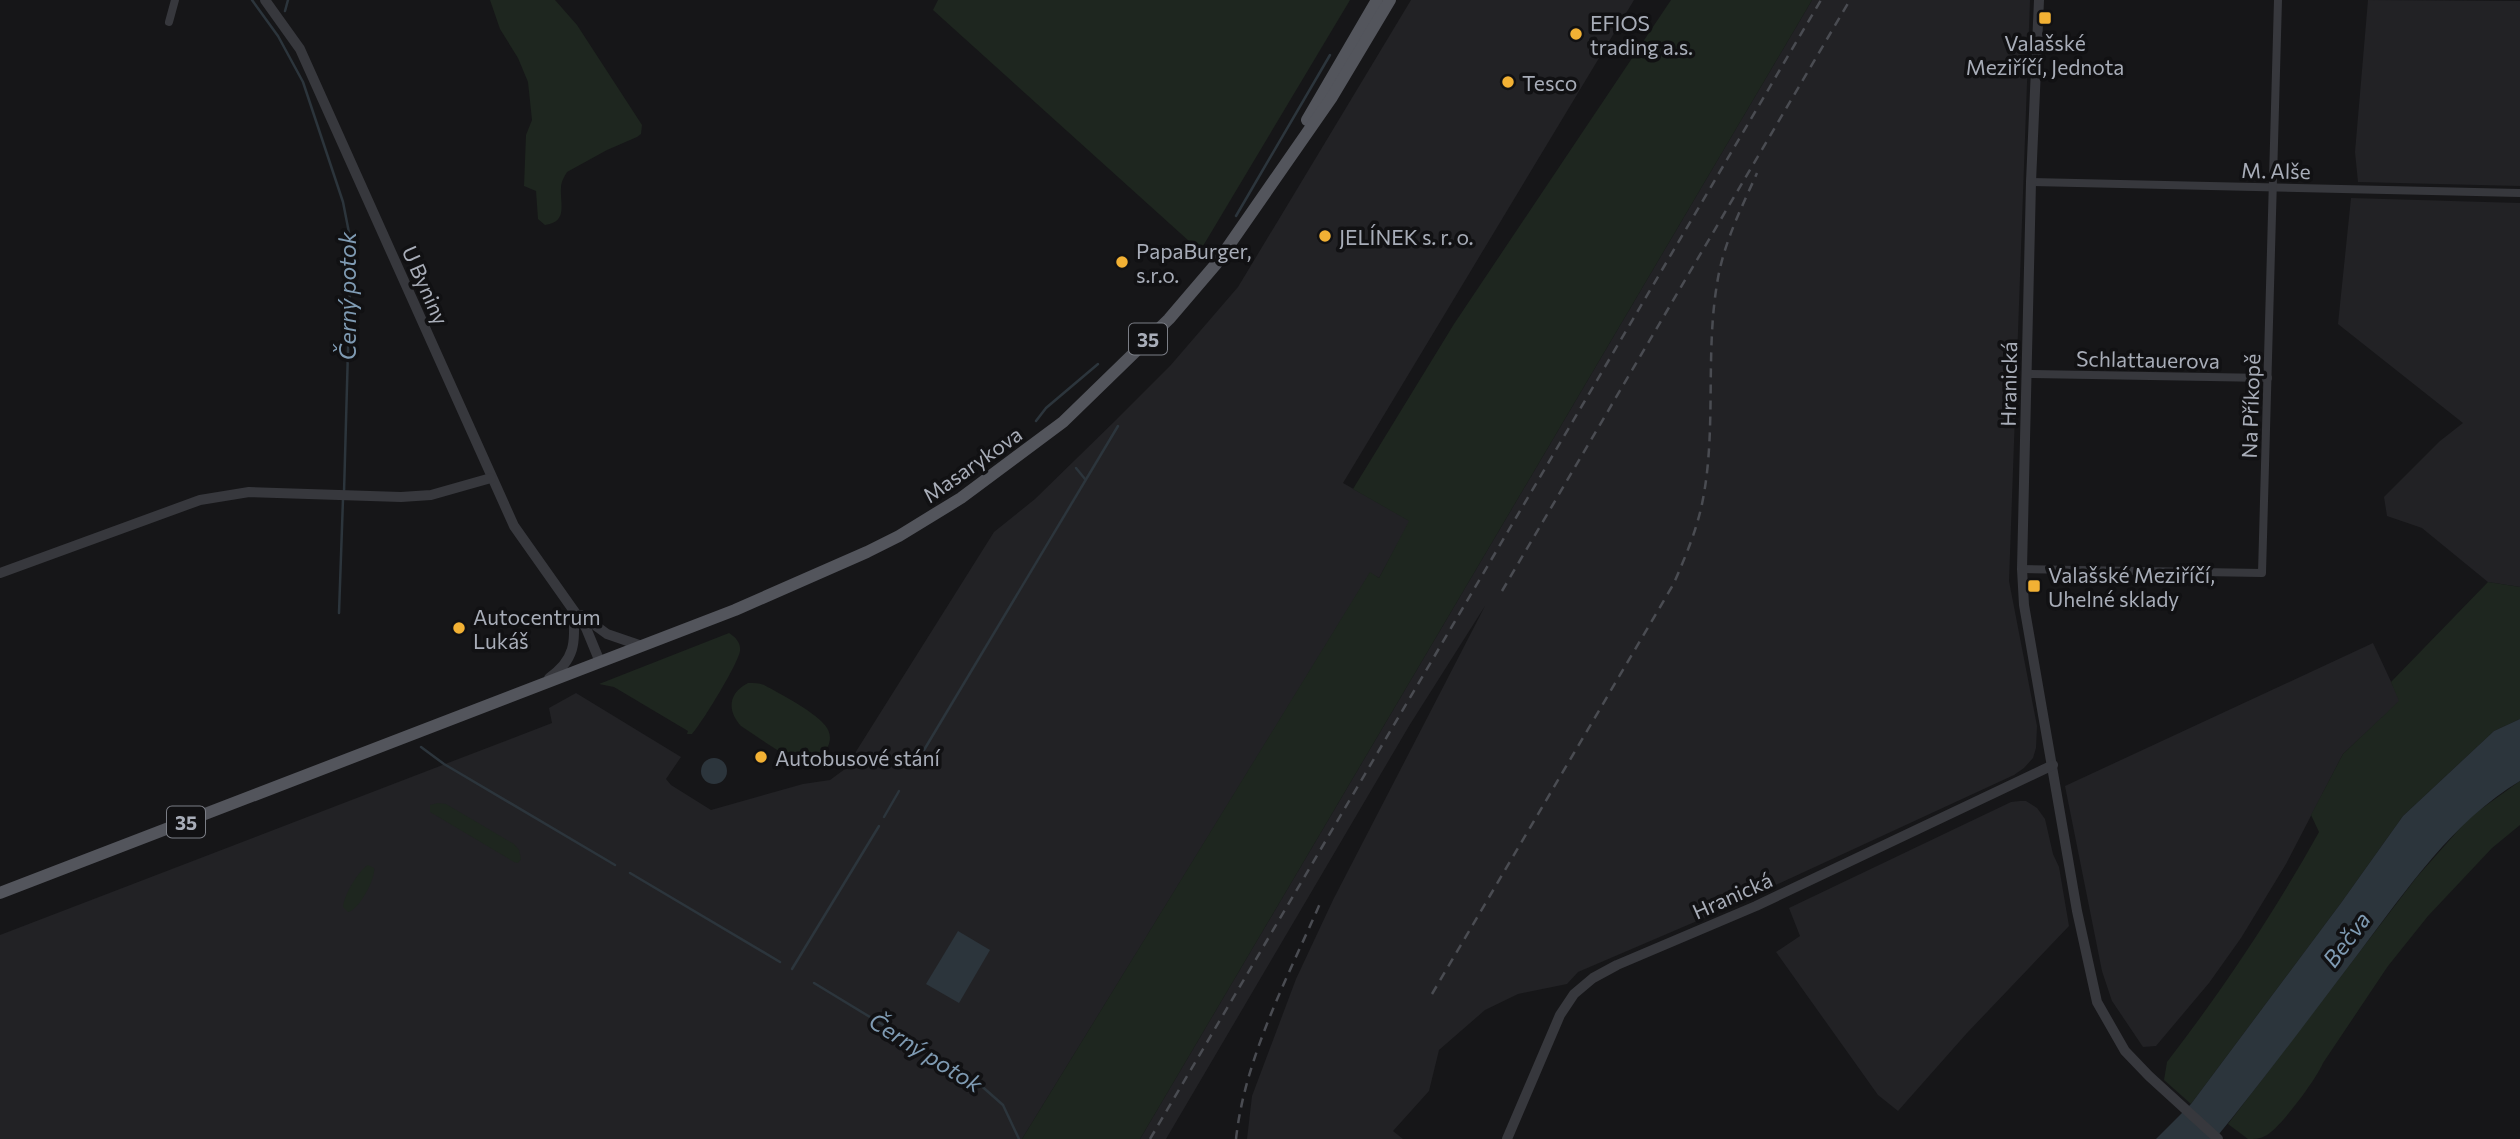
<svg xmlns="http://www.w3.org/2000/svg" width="2520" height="1139" viewBox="0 0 2520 1139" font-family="Commissioner,sans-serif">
	<rect width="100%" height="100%" fill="#161618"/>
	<g fill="#222225">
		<path d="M 1411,0 L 1634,0 L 1343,483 L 1410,521 L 1379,578 L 1370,573 L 1022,1139 L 0,1139 L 0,935 L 552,723 L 549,708 L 576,693 L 681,757 L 666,779 L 671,785 L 711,810 L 803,784 L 830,780 L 845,769 L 994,532 L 1035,499 L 1117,419 L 1170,366 L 1238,287 Z"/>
		<path d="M 1812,0 L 2030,0 L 2009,581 L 2037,726 L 2036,748 L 2033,758 L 2024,768 L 2014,775 L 1711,915 L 1578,972 L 1567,984 L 1518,994 L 1485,1010 L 1439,1050 L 1429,1091 L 1393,1131 L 1403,1139 L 1247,1139 L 1252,1096 L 1296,979 L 1333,900 L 1485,606 L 1409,726 L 1166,1139 L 1140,1139 Z"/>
		<path d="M 2368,0 L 2520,1 L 2520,186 L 2358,182 L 2355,152 Z"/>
		<path d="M 2351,198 L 2520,203 L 2520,587 L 2488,582 L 2422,528 L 2387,516 L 2384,497 L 2440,441 L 2463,423 L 2338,324 Z"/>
		<path d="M 2373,643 L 2400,701 L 2343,754 L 2286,864 L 2241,938 L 2209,983 L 2156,1046 L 2143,1047 L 2112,1001 L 2102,971 L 2065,786 Z"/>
		<path d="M 2020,801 L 2026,801 L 2037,808 L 2045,819 L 2053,854 L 2059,867 L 2069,926 L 1967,1033 L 1898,1111 L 1878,1095 L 1776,952 L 1800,936 L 1789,908 L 2011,802 Z"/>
	</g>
	<g fill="#1e261f">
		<path d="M 490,0 L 555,0 L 577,25 L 642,125 L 641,134 L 637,137 L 607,150 L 567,172 C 564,177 561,182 561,188 C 560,205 568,222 545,225 L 538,219 L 536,191 L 524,186 L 526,135 L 532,120 L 528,82 L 518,58 L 500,29 Z"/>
		<path d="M 938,0 L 1350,0 L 1200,251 L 933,10 Z"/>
		<path d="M 1671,0 L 1812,0 L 1140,1139 L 1022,1139 L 1370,572 L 1379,578 L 1409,521 L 1353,489 L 1454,324 Z"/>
		<path d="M 2488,582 L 2520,587 L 2520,719 L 2494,731 L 2403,816 L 2341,903 L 2191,1104 L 2164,1080 L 2167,1062 C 2224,988 2274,913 2319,832 L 2311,815 L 2343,754 L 2399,701 L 2391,682 Z"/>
		<path d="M 729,633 C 735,637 741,642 740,651 C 738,664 702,723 692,734 L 687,734 L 688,731 L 614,687 L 599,684 Z"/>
		<path d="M 748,683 C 754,683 759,683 764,685 C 779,693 819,714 827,728 C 838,746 816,765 798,760 C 781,755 757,736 741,726 C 727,711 728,693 748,683 Z"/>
		<path d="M 2520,781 L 2520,825 L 2492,848 L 2428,916 L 2388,966 L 2323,1063 C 2317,1078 2279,1130 2265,1136 C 2260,1139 2254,1139 2248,1139 L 2228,1124 L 2416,878 L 2470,817 Z"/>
		<path d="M 438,803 L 446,804 L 514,844 L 519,850 L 521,859 L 518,863 L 514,862 L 430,812 L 430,805 Z"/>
		<path d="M 368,865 L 374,868 C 376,878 359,910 348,912 L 343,907 C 344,895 358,871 368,865 Z"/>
	</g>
	<g fill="#2c353c">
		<path d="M 2520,719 L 2520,781 C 2453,821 2408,888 2361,950 C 2313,1013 2266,1077 2215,1139 L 2156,1139 L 2191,1104 L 2341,903 L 2403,816 L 2494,731 Z"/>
		<circle cx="714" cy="771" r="13"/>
		<path d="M 958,931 L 990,950 L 959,1003 L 926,984 Z"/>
	</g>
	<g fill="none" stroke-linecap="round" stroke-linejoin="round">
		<g stroke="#2c353c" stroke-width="2.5">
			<path d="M 252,0 L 278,36 L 303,82 L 343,202 L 351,243 L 344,493"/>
			<path d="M 285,11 L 288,0"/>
			<path d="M 1236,216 L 1330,55"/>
			<path d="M 1036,421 L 1046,408 L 1098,364"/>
			<path d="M 1076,468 L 1085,479"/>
			<path d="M 339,613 L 343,499"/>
			<path d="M 421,747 L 444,764 L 615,865"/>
			<path d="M 924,750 L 1118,426"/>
			<path d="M 884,817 L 899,791"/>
			<path d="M 630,873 L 780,962"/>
			<path d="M 792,969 L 879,826"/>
			<path d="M 814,983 L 977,1082 L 1003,1105 L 1019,1139"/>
		</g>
		<g stroke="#37383d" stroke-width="8">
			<path d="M 169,22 L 175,0"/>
			<path d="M 2031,182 L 2520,193"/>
			<path d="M 2028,374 L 2268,378"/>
			<path d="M 2022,569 L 2262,573 L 2278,0"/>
		</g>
		<g stroke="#37383d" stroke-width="10">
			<path d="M 265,0 L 300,49 L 514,526 L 586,628 L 600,662"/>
			<path d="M 2039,0 L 2031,182 L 2022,569 L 2024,605 L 2077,911 L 2097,1002 L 2125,1051 L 2149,1076 L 2218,1139"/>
			<path d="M 0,573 L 200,500 L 249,492 L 401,497 L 431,495 L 491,478"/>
			<path d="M 581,615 L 607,634 L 642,646"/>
			<path d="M 549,678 C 575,660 576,642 573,612"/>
			<path d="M 1507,1139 L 1560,1015 L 1574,994 L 1593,978 L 1617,965 L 1756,906 L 2053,765"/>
		</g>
		<g stroke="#53555c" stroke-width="12">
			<path d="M 1307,120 L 1377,0"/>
			<path d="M 0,893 L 735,610 L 867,552 L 899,536 L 961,498 L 1063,422 L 1169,319 L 1216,264 L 1332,97 L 1390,0"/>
		</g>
		<g stroke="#4a4c52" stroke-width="2.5" stroke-dasharray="9 7" stroke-linecap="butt">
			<path d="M 1502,591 L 1850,0"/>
			<path d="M 1432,994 L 1673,585 C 1685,558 1696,532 1702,504 C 1717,432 1705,356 1717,284 C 1723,244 1741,209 1757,173"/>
			<path d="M 1150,1139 L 1821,0"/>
			<path d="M 1236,1139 C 1245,1056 1289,975 1322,899"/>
		</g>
	</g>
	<g fill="#f2b134" stroke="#111113" stroke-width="2.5">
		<rect x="2038" y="11" width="14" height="14" rx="3.5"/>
		<circle cx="1576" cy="34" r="7"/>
		<circle cx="1508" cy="82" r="7"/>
		<circle cx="1325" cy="236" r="7"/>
		<circle cx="1122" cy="262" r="7"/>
		<rect x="2027" y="579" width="14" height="14" rx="3.5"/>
		<circle cx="459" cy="628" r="7"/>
		<circle cx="761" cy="757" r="7"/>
	</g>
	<g text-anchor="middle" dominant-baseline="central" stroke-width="7" stroke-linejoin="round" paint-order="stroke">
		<g fill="#111113" stroke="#7b7e86" stroke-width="2">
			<rect x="1129" y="323.5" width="38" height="31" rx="5"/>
			<rect x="167" y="806.5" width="38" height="31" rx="5"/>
		</g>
		<g font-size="19" font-weight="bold" fill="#a8adb8">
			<text x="1148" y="339">35</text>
			<text x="186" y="822">35</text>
		</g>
		<g font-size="21" fill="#a8adb8" stroke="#111113" text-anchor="start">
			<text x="1590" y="22">EFIOS<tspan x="1590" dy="24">trading a.s.</tspan></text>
			<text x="2045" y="42" text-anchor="middle">Valašské<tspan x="2045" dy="24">Meziříčí, Jednota</tspan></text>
			<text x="1522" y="82">Tesco</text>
			<text x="1339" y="236">JELÍNEK s. r. o.</text>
			<text x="1136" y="250">PapaBurger,<tspan x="1136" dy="24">s.r.o.</tspan></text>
			<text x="2048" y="574">Valašské Meziříčí,<tspan x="2048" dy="24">Uhelné sklady</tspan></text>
			<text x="473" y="616">Autocentrum<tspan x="473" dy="24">Lukáš</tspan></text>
			<text x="775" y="757">Autobusové stání</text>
		</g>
		<g font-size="21" fill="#a8adb8" stroke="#111113">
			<text transform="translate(2276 170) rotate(1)">M. Alše</text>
			<text transform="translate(426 285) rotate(66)">U Byniny</text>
			<text transform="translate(2148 359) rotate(1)">Schlattauerova</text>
			<text transform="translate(2008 384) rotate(-89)">Hranická</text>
			<text transform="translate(2250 406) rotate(-88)">Na Příkopě</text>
			<text transform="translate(972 464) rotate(-35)">Masarykova</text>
			<text transform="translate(1732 895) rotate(-24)">Hranická</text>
		</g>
		<g font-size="23" font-style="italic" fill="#7f9bb3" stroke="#111113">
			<text transform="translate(347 296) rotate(-90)">Černý potok</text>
			<text transform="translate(2346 939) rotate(-53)">Bečva</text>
			<text transform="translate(926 1052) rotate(32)">Černý potok</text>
		</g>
	</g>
</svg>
